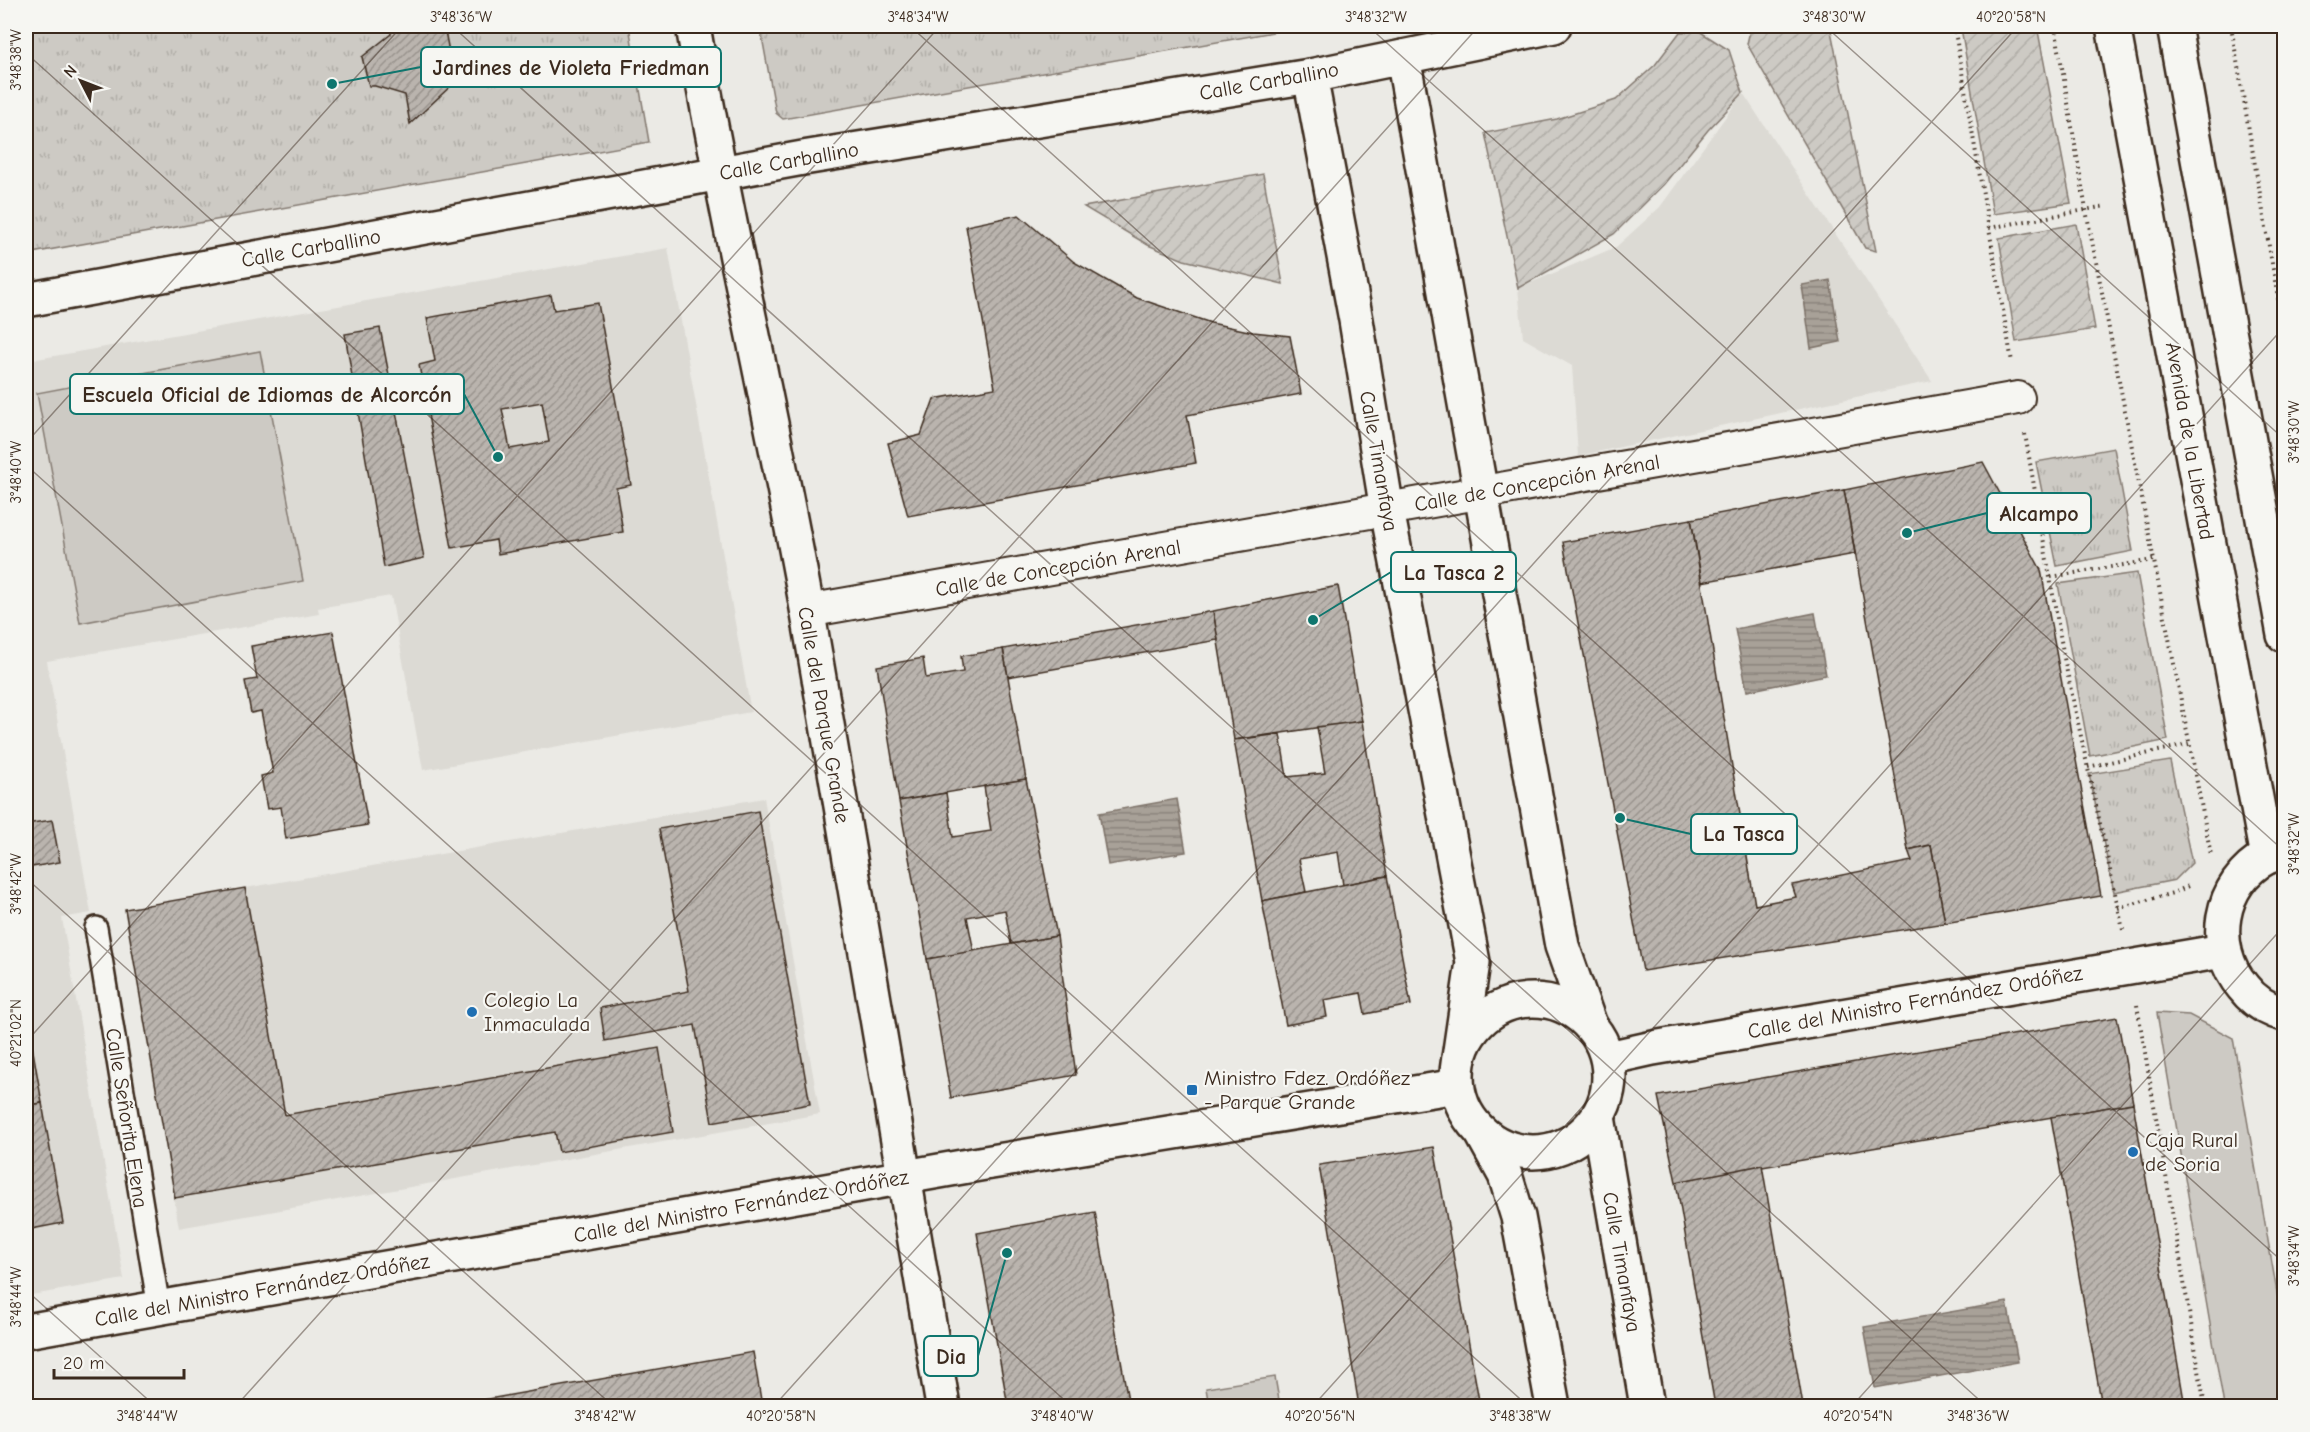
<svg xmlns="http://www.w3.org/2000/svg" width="2310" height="1432" viewBox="0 0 2310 1432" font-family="'Comic Neue',sans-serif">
	<defs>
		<pattern id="park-tufts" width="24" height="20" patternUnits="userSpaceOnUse" patternTransform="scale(1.5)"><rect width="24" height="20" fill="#cdcac4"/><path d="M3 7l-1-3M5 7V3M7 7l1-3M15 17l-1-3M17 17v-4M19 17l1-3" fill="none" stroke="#b1aea8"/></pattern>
		<pattern id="garden-furrows" width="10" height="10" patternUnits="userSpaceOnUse" patternTransform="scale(1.5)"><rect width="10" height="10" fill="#cdcac4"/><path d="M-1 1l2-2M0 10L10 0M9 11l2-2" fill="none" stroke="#b1aea8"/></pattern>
		<pattern id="water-rules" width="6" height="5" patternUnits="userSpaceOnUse" patternTransform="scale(1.5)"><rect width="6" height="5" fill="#a8a198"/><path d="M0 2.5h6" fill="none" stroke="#8a837b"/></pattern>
		<pattern id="building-hatch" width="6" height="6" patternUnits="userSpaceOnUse" patternTransform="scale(1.5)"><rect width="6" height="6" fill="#bab4ae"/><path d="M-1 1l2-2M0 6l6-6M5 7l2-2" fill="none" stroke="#98938d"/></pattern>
	</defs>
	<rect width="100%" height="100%" fill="#ebeae5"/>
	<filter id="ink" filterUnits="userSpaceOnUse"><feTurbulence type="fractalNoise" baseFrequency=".0167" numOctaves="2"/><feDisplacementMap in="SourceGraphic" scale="12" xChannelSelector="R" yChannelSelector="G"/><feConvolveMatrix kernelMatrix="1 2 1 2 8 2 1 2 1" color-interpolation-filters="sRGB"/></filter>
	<g filter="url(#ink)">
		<g fill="#dcdad4">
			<path d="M 1743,93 L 1932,381 L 1578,456 L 1572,366 L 1523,338 L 1518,288 L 1616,247 L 1660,207 Z"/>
			<path d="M 668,248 L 751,712 L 423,770 L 391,596 L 318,608 L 319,614 L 47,661 L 91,913 L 62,918 L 124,1279 L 26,1296 L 26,361 Z"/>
			<path d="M 764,798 L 820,1114 L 179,1228 L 124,909 Z"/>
		</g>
		<g fill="#cdcac4" stroke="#847a71" stroke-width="1.5">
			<path d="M 260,351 L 303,581 L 80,623 L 37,393 Z"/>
			<path d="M 2157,1013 L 2189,1015 L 2233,1038 L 2284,1333 L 2284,1406 L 2224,1406 Z"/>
			<path d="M 1275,1377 L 1280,1406 L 1209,1406 L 1206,1388 Z"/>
		</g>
		<g fill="url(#park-tufts)" stroke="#847a71" stroke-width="1.5">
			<path d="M 26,26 L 629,26 L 649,142 L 26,254 Z"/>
			<path d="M 760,26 L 1307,26 L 783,119 L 776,113 Z"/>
			<path d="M 2114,448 L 2133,551 L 2057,566 L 2036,462 Z"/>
			<path d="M 2137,573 L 2168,740 L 2090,756 L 2058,584 Z"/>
			<path d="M 2170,761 L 2192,863 L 2175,880 L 2114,892 L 2089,774 Z"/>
		</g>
		<g fill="url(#garden-furrows)" stroke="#847a71" stroke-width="1.5">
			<path d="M 1751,26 L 1830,26 L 1876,251 L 1865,248 L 1747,44 Z"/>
			<path d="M 1974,26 L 2037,26 L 2071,203 L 1993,214 L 1961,28 Z"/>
			<path d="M 1699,31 L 1729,50 L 1743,93 L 1708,130 L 1664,184 L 1614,234 L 1518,288 L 1485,133 L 1557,119 L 1616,100 L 1655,65 L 1680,32 Z"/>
			<path d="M 1263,174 L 1283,284 L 1184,260 L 1148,245 L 1084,207 Z"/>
			<path d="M 2076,224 L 2095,329 L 2016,342 L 1999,238 Z"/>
		</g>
		<g fill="url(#water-rules)" stroke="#7c7167" stroke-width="1.5">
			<path d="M 1830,280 L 1840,342 L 1811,348 L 1802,285 Z"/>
			<path d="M 1815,613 L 1826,675 L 1747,691 L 1735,629 Z"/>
			<path d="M 1177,799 L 1186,852 L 1108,865 L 1099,813 Z"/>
			<path d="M 2007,1302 L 2018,1362 L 1875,1388 L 1864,1327 Z"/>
		</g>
		<g fill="url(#building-hatch)" stroke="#3b2a1e" stroke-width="1.5" fill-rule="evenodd">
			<path d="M 390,26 L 444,26 L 455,82 L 410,124 L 405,95 L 375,86 L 369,86 L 362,57 L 391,34 Z"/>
			<path d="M 1019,215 L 1074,262 L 1137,298 L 1211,323 L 1253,332 L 1290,336 L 1301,394 L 1187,415 L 1196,463 L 908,516 L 888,443 L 921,435 L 934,399 L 995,388 L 966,226 Z"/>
			<path d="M 551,295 L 554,310 L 598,303 L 631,485 L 616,488 L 623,532 L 498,554 L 496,540 L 452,548 L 419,365 L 435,361 L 427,318 ZM 542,402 L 549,442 L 510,449 L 502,409 Z"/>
			<path d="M 380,328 L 424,558 L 384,567 L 345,334 Z"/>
			<path d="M 1983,462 L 2041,570 L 2101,896 L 1945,923 L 1931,845 L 1908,850 L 1844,490 Z"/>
			<path d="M 1844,490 L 1855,554 L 1702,582 L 1691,519 Z"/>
			<path d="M 1691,519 L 1755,905 L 1796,897 L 1792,885 L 1912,861 L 1908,850 L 1931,845 L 1945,923 L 1643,971 L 1563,542 Z"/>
			<path d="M 1338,586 L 1362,721 L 1234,740 L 1213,611 Z"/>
			<path d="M 1213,611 L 1218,640 L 1008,677 L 1003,649 Z"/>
			<path d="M 333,632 L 368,825 L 286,839 L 281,807 L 267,809 L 261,776 L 273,773 L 261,711 L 251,713 L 245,681 L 257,679 L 251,646 Z"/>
			<path d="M 1003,649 L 1026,779 L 899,801 L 877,666 L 923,658 L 926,678 L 963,672 L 961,656 Z"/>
			<path d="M 1362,721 L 1387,876 L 1343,885 L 1338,852 L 1299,859 L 1306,892 L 1262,901 L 1234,740 L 1280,734 L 1287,777 L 1325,773 L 1317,727 Z"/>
			<path d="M 1026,779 L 1057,936 L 1011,944 L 1005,910 L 967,917 L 974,952 L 927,959 L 899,801 L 946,793 L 953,837 L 991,831 L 984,786 Z"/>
			<path d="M 758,811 L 810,1104 L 712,1122 L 695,1025 L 605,1041 L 600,1008 L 689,991 L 659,829 Z"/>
			<path d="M 52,820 L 60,862 L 26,868 L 26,824 Z"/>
			<path d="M 1387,876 L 1411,1005 L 1365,1014 L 1361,993 L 1324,1000 L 1327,1017 L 1286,1025 L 1262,901 Z"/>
			<path d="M 245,888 L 285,1115 L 659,1048 L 673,1132 L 559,1152 L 555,1132 L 175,1198 L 125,909 Z"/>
			<path d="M 1057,936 L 1076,1075 L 951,1098 L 927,959 Z"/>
			<path d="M 26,1011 L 42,1103 L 26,1106 Z"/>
			<path d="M 2117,1017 L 2133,1103 L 1676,1182 L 1658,1096 Z"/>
			<path d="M 42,1103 L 63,1223 L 26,1230 L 26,1106 Z"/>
			<path d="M 2133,1103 L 2185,1406 L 2102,1406 L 2051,1117 Z"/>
			<path d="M 1434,1147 L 1480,1406 L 1359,1406 L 1319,1165 Z"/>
			<path d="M 1762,1165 L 1803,1406 L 1715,1406 L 1676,1182 Z"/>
			<path d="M 1095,1212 L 1129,1406 L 1008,1406 L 977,1233 Z"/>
			<path d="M 753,1352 L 762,1406 L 449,1406 Z"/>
		</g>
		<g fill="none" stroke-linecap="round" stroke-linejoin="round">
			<defs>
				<path id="service" d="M 96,928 L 159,1308"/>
				<path id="pedestrian" d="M 807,611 L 2018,398"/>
				<g id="minor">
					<path d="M 693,26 C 726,223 773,417 808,614 C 854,878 897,1143 943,1406"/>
					<path d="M 1403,57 L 1562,946 L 1590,1025"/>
					<path d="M 1310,76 L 1356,320 L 1387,510 L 1473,962 L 1459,1058"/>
					<path d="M 26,300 L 803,158 L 1310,76 L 1554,26"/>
					<circle cx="1533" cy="1076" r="76"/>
					<path d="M 1608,1058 L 1653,1048 L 2223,951"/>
					<path d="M 1598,1117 L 1647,1406"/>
					<path d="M 1483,1135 L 1505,1175 L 1518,1217 L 1553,1406"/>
					<path d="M 26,1331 L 985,1163 L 1457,1086"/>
				</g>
				<g id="tertiary">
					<path d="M 2113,26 L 2267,857"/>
					<path d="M 2174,26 L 2284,635"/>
					<path d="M 2284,852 C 2279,854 2272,855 2267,857 C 2218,883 2209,947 2243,987 C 2253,1000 2268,1010 2284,1014"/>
				</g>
			</defs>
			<use href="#service" stroke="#3b2a1e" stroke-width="26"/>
			<use href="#pedestrian" stroke="#3b2a1e" stroke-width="36"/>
			<use href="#minor" stroke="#3b2a1e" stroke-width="38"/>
			<use href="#tertiary" stroke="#3b2a1e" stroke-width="38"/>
			<g stroke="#3b2a1e" stroke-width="4" stroke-dasharray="1.5 4.5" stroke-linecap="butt">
				<path d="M 1954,26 L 2012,362"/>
				<path d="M 2055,26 L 2086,210 L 2211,855"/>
				<path d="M 2231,26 L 2284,333"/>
				<path d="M 1989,228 L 2106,206"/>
				<path d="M 2025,434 L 2064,658 L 2123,930"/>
				<path d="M 2051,577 L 2153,560"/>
				<path d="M 2088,767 L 2189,744"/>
				<path d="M 2118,908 L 2173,893 L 2191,885"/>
				<path d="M 2137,1005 L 2205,1406"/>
			</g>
			<use href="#service" stroke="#f6f6f2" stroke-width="21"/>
			<use href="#pedestrian" stroke="#f6f6f2" stroke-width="32"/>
			<use href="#minor" stroke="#f6f6f2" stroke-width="33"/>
			<use href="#tertiary" stroke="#f6f6f2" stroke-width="33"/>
		</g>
	</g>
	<path fill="none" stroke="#3b2a1e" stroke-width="1.5" stroke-opacity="0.45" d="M 452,26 L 1986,1406M 910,26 L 2284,1263M 1368,26 L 2284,851M 1825,26 L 2284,439M 2283,26 L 2284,27M 26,53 L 1528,1406M 26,443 L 402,26M 26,465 L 1071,1406M 26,878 L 613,1406M 26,1042 L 940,26M 26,1290 L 155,1406M 236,1406 L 1479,26M 774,1406 L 2018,26M 1313,1406 L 2284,327M 1852,1406 L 2284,926"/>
	<g fill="#1f6fb2" stroke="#f6f6f2" stroke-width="2">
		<circle cx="472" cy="1012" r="6"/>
		<rect x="1186" y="1084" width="12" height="12" rx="3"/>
		<circle cx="2133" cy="1152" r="6"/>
	</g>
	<g text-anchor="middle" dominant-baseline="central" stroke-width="4.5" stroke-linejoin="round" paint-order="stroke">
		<g font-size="21" fill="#3b2a1e" stroke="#f6f6f2">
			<text transform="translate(1269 81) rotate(-10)">Calle Carballino</text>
			<text transform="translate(789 161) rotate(-10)">Calle Carballino</text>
			<text transform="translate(311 248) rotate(-10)">Calle Carballino</text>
			<text transform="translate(2190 441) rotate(80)">Avenida de la Libertad</text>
			<text transform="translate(1379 461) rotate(80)">Calle Timanfaya</text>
			<text transform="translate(1537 483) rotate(-10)">Calle de Concepción Arenal</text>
			<text transform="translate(1058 568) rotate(-10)">Calle de Concepción Arenal</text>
			<text transform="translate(824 715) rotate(80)">Calle del Parque Grande</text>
			<text transform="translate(1915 1002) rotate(-10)">Calle del Ministro Fernández Ordóñez</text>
			<text transform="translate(127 1118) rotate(81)">Calle Señorita Elena</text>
			<text transform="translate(741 1206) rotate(-10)">Calle del Ministro Fernández Ordóñez</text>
			<text transform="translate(1622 1262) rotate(80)">Calle Timanfaya</text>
			<text transform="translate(262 1290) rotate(-10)">Calle del Ministro Fernández Ordóñez</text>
		</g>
		<g font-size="21" fill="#3b2a1e" stroke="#f6f6f2" text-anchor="start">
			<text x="484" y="1000">Colegio La<tspan x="484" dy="24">Inmaculada</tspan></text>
			<text x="1204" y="1078">Ministro Fdez. Ordóñez<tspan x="1204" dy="24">- Parque Grande</tspan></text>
			<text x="2145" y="1140">Caja Rural<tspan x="2145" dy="24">de Soria</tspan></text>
		</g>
	</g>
	<path fill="none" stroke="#0f766e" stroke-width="2" d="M332 84L421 67M498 457L464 394M1907 533L1987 513M1313 620L1391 572M1620 818L1691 834M1007 1253L978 1356"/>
	<g fill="#0f766e" stroke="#f6f6f2" stroke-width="2">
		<circle cx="332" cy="84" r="6"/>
		<circle cx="498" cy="457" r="6"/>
		<circle cx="1907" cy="533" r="6"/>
		<circle cx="1313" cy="620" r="6"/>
		<circle cx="1620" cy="818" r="6"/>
		<circle cx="1007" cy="1253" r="6"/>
	</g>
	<g fill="#f6f6f2" stroke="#0f766e" stroke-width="2">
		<rect x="421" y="47" width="300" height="40" rx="6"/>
		<rect x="70" y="374" width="394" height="40" rx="6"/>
		<rect x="1987" y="493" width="104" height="40" rx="6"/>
		<rect x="1391" y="552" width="125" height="40" rx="6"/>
		<rect x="1691" y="814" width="106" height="40" rx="6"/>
		<rect x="924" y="1336" width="54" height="40" rx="6"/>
	</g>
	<g font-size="22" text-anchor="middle" font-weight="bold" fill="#3b2a1e">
		<text x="571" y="75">Jardines de Violeta Friedman</text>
		<text x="267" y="402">Escuela Oficial de Idiomas de Alcorcón</text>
		<text x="2039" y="521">Alcampo</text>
		<text x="1454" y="580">La Tasca 2</text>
		<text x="1744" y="841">La Tasca</text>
		<text x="951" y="1364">Dia</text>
	</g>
	<rect width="2310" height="1432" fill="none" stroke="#f6f6f2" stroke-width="66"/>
	<g transform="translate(81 81) rotate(312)" stroke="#f6f6f2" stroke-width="4.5" paint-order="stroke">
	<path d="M0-4.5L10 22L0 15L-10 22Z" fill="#3b2a1e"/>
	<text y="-9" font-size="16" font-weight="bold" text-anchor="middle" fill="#3b2a1e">N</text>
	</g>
	<path d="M54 1369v9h130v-9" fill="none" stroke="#3b2a1e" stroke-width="3"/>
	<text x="63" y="1369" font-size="18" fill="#3b2a1e" stroke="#f6f6f2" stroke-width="4.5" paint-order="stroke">20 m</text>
	<rect x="33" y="33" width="2244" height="1366" fill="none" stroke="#3b2a1e" stroke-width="2"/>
	<g font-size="15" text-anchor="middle" fill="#3b2a1e">
		<text x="461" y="22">3°48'36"W</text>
		<text x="918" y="22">3°48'34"W</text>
		<text x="1376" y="22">3°48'32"W</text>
		<text x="1834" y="22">3°48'30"W</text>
		<text x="2011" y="22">40°20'58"N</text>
		<text transform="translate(16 60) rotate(-90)" y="5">3°48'38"W</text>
		<text transform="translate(2294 432) rotate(-90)" y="5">3°48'30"W</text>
		<text transform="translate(16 472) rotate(-90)" y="5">3°48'40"W</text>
		<text transform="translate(2294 844) rotate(-90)" y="5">3°48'32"W</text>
		<text transform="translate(16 884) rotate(-90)" y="5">3°48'42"W</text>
		<text transform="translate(16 1033) rotate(-90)" y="5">40°21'02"N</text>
		<text transform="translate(2294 1256) rotate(-90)" y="5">3°48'34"W</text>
		<text transform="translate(16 1297) rotate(-90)" y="5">3°48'44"W</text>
		<text x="147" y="1421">3°48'44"W</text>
		<text x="605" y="1421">3°48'42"W</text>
		<text x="781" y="1421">40°20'58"N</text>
		<text x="1062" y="1421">3°48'40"W</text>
		<text x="1320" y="1421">40°20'56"N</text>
		<text x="1520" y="1421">3°48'38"W</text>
		<text x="1858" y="1421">40°20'54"N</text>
		<text x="1978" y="1421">3°48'36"W</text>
	</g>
</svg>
